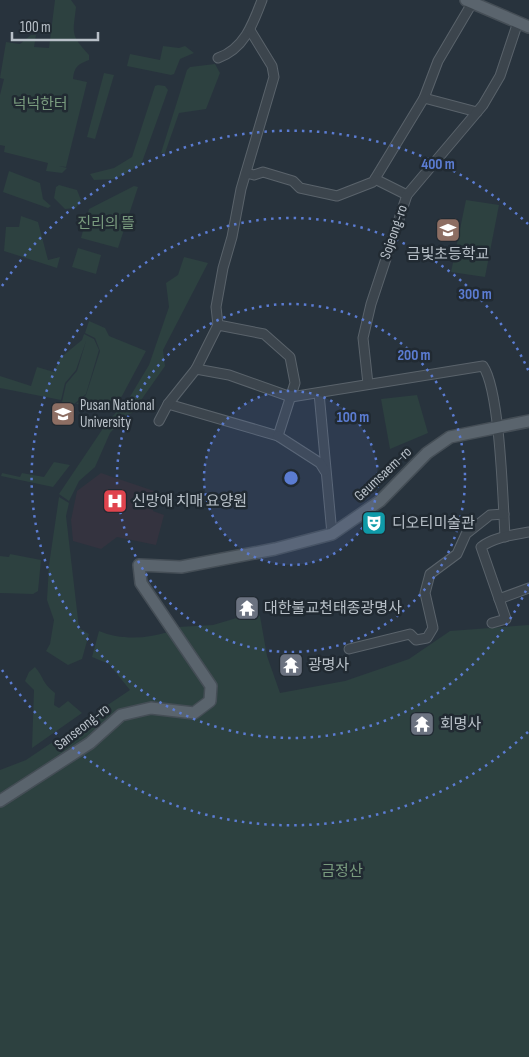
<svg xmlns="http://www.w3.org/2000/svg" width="529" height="1057" viewBox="0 0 529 1057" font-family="'Sofia Sans Condensed','Noto Sans KR',sans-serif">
	<rect width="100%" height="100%" fill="#28333d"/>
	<path fill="#34333f" d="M 101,473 L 157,492 L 153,511 L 164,515 L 156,545 L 117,537 L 101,549 L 73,541 L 71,520 L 77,491 Z"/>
	<g fill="#2d4140">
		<path d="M 55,0 L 71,0 L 76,7 C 73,34 70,34 89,55 L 89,60 C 78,64 74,67 73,79 L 87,82 L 66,167 L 59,166 L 67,168 L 62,173 L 46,171 L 48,163 L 4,152 L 5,146 L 0,145 L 0,95 L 4,79 L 0,78 L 6,42 L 20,44 L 31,35 L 36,35 L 34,47 L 49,48 Z"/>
		<path d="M 163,46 L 179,48 L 185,46 L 194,53 L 180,59 L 174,74 L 171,75 L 127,66 L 130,54 L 160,60 Z"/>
		<path d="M 215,64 L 220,73 L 206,109 L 179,113 L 165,153 L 161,153 L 187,70 L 190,67 Z"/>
		<path d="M 104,73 L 114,75 L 95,139 L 87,137 Z"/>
		<path d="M 158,85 L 165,86 L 168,90 L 141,165 L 115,179 L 94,180 L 90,174 L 114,168 L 132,157 L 155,86 Z"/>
		<path d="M 9,171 L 40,183 L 43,199 L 51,206 L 48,208 L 3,192 Z"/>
		<path d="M 59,185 L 77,190 L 81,200 L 76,208 L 65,209 L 54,198 L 56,187 Z"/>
		<path d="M 134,186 L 138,187 L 118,248 L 81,238 L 89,209 Z"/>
		<path d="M 466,200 L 499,205 L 485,277 L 451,272 Z"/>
		<path d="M 21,216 L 38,222 L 48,260 L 60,257 L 57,268 L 4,251 L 6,227 L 19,227 Z"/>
		<path d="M 78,248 L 101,255 L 96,274 L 72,267 Z"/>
		<path d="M 184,257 L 208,263 L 163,350 L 165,366 L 132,413 L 126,415 L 110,433 L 95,467 L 79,481 L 69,501 L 59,494 L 108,421 L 128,400 L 149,365 L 169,307 L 166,283 L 178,275 Z"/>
		<path d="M 89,321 L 105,328 L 109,336 L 146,351 L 122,396 L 109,409 L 76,404 L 86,395 L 100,351 L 95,338 L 85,333 Z"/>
		<path d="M 84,334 L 94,339 L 99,350 L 86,394 L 74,404 L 62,402 L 66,384 L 77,371 L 86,341 L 76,370 L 65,383 L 61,400 L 0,388 L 0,376 L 31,386 L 37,367 L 54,372 L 60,358 L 82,340 Z"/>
		<path d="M 417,395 L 428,433 L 390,449 L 381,399 Z"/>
		<path d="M 54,462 L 70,465 L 53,487 L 1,476 L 2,473 L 20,477 L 22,473 L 44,477 Z"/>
		<path d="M 59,497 L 69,503 L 66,516 L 79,628 L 89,634 L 82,659 L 68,665 L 46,651 L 50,644 L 54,620 L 47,600 L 49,565 Z"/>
		<path d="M 0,551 L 0,556 L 9,557 L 10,554 L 41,560 L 38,591 L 33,594 L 0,593 Z"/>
		<path d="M 260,616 L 267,656 L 280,693 L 345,681 L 409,659 L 450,631 L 529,625 L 529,1057 L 0,1057 L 0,802 L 131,713 L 196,715 L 213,697 L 178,627 L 213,625 L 240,617 Z"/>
		<path d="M 99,631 C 120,640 146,639 168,632 L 210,688 L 209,699 L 199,707 L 132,709 L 88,743 L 0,799 L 0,770 L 26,760 L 130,690 L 109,664 L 92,657 Z"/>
		<path d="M 35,667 C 45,679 41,682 55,693 L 54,705 L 59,708 L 68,701 L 82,713 L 32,748 L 34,690 L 25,681 L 29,672 Z"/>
	</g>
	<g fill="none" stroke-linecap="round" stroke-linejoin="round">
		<defs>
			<g id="minor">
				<path d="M 218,58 C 244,49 253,24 262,0"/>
				<path d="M 424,98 L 477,112"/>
				<path d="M 246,173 L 254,175 L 263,172 L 293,181 L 300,188 L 337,196 L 373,182 L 424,98 L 438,61 L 474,0"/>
				<path d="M 375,179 L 407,195"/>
				<path d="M 218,325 L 216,307 L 223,268 L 232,237 L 241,189 L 274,77 L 272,66 L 250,30"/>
				<path d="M 368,384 L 363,338 L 371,304 L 407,195 L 483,105 L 500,76 L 518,22"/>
				<path d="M 319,393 L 332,534"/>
				<path d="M 168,404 L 278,436 L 295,383 L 290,357 L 264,334 L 218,325 L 196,369"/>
				<path d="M 159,421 L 168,404 L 196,369 L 229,375 L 291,397 L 483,366 C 500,390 503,501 505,537"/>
				<path d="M 278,436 L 320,463 L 325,471"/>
				<path d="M 499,599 L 529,588"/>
				<path d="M 492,623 L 506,619 L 481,547 C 494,537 513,535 529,532"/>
				<path d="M 349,649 L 410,634 L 416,640 L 427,638 L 433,628 L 425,593 L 430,574 L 457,554 L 466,534 L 490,515 L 504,514"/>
			</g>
			<g id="major">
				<path d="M 466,0 L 529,27"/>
				<path d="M 0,801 L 90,743 L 121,715 L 151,708 L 194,713 L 210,701 L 211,686 L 141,583 L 139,565 L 181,567 L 275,549 L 332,534 L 380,501 L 427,453 L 450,437 L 529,421"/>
			</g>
		</defs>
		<use href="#minor" stroke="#5a636b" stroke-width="11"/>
		<use href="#major" stroke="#454e56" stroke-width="14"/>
		<use href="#minor" stroke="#3c454d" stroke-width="9"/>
		<use href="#major" stroke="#5a646d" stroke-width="11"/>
	</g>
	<circle cx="291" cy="478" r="87" fill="#5b7cd2" fill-opacity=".12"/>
	<g fill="none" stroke="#5b7cd2" stroke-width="2.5" stroke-dasharray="2.5 5">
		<circle cx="291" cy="478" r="87"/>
		<circle cx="291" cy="478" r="174"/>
		<path d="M529 584A260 260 0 1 1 529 372"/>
		<path d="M528 732A347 347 0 0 1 2 670M2 286A347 347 0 0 1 528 224"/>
	</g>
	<defs>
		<symbol id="school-square" viewBox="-11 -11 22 22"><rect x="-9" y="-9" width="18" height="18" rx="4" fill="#8d6e63" stroke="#212a32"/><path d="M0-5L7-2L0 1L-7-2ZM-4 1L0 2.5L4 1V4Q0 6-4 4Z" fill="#fff"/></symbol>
		<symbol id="university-square" viewBox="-11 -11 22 22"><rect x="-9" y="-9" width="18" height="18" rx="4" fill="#8d6e63" stroke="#212a32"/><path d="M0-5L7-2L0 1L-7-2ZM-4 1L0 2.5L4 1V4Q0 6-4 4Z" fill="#fff"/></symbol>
		<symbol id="hospital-square" viewBox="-11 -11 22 22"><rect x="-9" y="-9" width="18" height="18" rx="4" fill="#e0444e" stroke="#212a32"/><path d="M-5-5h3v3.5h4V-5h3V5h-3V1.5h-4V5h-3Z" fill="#fff"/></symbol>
		<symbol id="theatre-square" viewBox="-11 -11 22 22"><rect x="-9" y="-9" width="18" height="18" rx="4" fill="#0f9aa8" stroke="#212a32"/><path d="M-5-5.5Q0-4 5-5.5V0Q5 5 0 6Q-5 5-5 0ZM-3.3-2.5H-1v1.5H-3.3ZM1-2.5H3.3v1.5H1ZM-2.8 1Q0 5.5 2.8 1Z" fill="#fff"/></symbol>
		<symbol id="temple-square" viewBox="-11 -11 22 22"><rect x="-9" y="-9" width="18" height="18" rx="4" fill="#6b7280" stroke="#212a32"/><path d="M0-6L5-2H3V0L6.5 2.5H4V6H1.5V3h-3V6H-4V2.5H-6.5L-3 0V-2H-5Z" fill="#fff"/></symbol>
	</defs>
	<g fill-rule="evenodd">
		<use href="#school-square" x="434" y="216" width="28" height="28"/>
		<use href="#university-square" x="49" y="400" width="28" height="28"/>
		<use href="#hospital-square" x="101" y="487" width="28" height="28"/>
		<use href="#theatre-square" x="360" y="509" width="28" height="28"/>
		<use href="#temple-square" x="233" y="594" width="28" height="28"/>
		<use href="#temple-square" x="277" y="651" width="28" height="28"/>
		<use href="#temple-square" x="408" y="710" width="28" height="28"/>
	</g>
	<g text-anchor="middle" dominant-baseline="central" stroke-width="5" stroke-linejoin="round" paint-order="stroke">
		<g font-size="15" fill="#799b7e" stroke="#212a32">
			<text x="40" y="104">넉넉한터</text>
			<text x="106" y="223">진리의 뜰</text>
			<text x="342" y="871">금정산</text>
		</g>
		<g font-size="15" fill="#b8c0c8" stroke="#212a32">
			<text transform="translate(394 232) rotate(-71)">Sojeong-ro</text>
			<text transform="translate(383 474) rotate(-43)">Geumsaem-ro</text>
			<text transform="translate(82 727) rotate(-38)">Sanseong-ro</text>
		</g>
		<g font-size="15" fill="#b8c0c8" stroke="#212a32" text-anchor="start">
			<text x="448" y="254" text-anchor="middle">금빛초등학교</text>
			<text x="80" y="405">Pusan National<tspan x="80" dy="17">University</tspan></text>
			<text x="132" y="501">신망애 치매 요양원</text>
			<text x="392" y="523">디오티미술관</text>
			<text x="264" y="608">대한불교천태종광명사</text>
			<text x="308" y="665">광명사</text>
			<text x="440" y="724">회명사</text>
		</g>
	</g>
	<circle cx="291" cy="478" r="8" fill="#5b7cd2" stroke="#212a32" stroke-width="2.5"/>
	<g font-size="15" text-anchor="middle" font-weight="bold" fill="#5b7cd2" stroke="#212a32" stroke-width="5" stroke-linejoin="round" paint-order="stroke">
		<text x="438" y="169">400 m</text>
		<text x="475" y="299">300 m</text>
		<text x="414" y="360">200 m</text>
		<text x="353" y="422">100 m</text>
	</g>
	<path d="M12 32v8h86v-8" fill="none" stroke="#b8c0c8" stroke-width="2.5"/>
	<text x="20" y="32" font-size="15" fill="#b8c0c8" stroke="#212a32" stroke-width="4" paint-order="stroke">100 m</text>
</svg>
